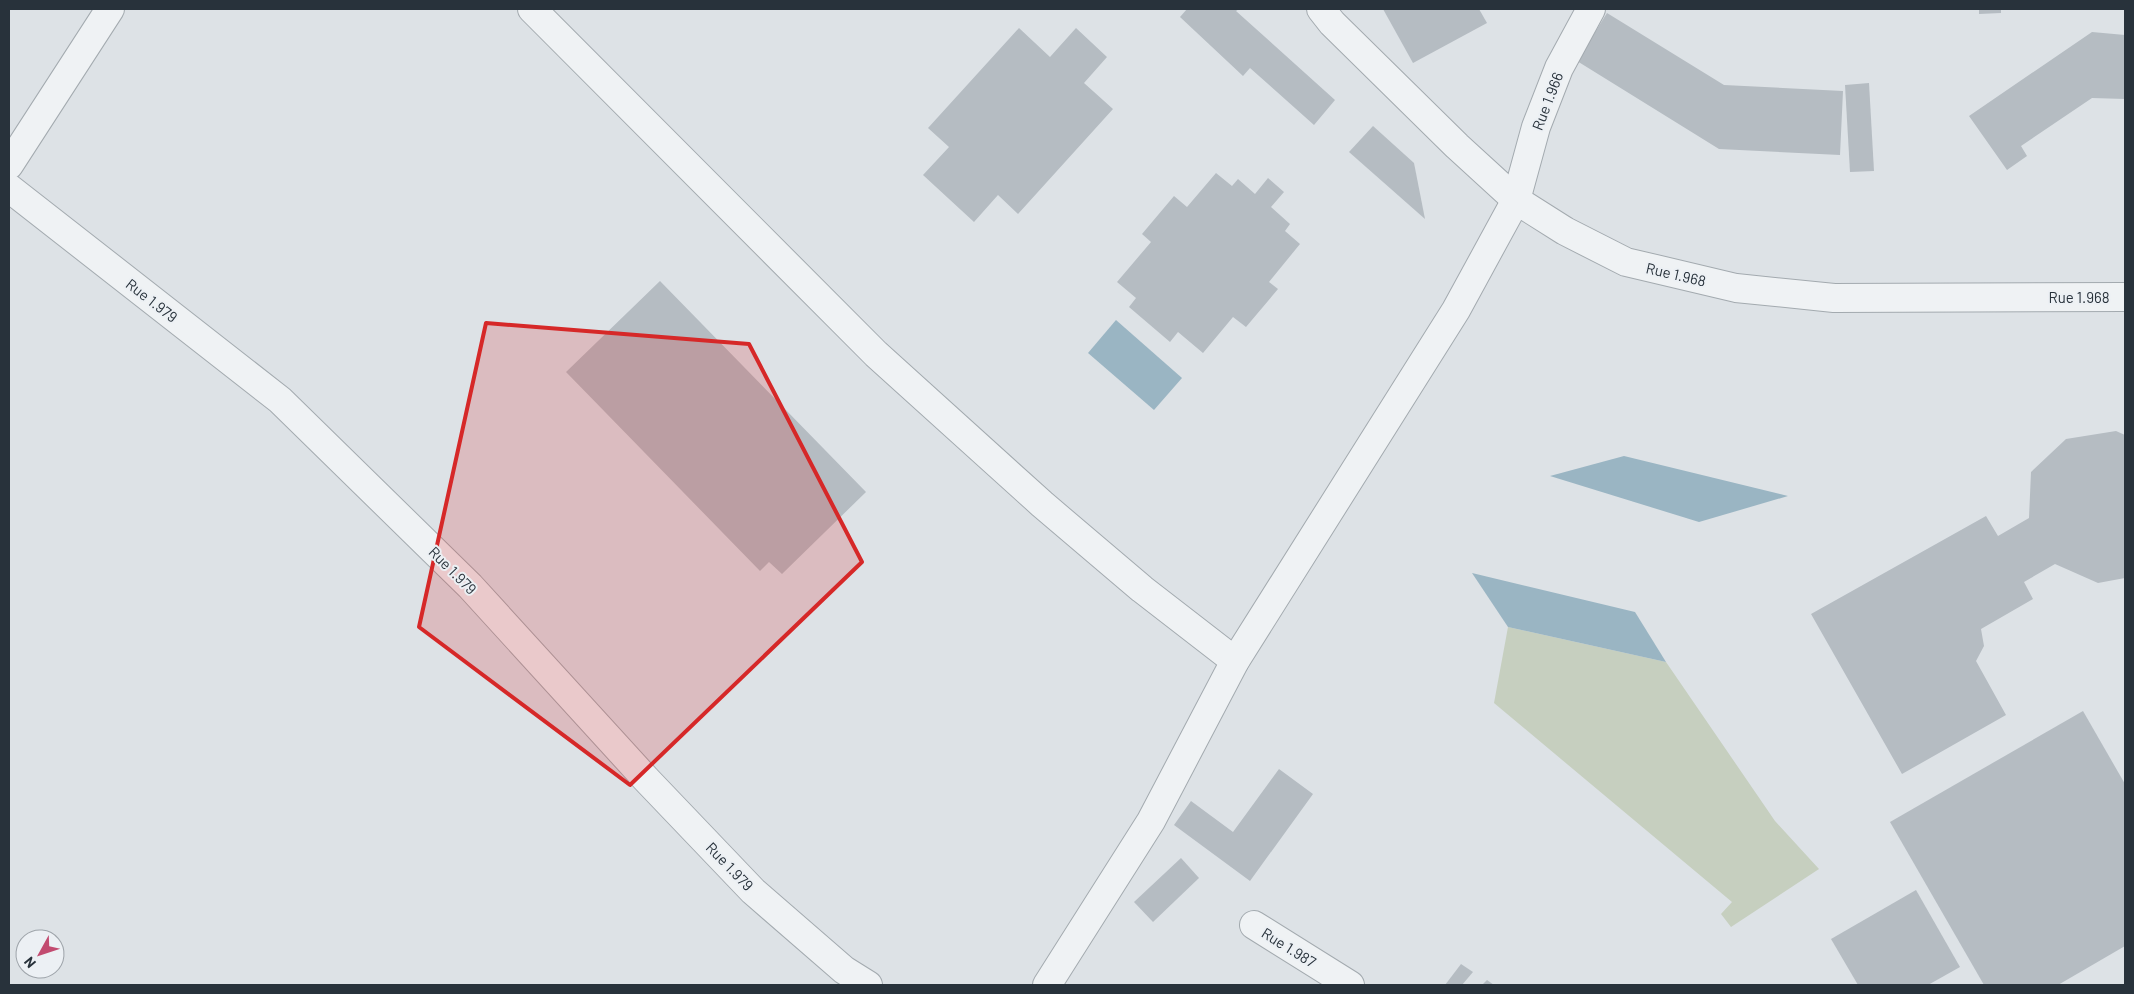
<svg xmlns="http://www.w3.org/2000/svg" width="2134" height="994" viewBox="0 0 2134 994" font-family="Barlow,sans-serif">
	<rect width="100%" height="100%" fill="#dde2e6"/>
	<path fill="#c6cfbf" d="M 1508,627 L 1666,662 L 1775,821 L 1819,869 L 1731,927 L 1721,914 L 1732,902 L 1494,703 Z"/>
	<g fill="#9ab5c3">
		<path d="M 1116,320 L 1182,378 L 1154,410 L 1088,353 Z"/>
		<path d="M 1624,456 L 1788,496 L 1699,522 L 1550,476 Z"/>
		<path d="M 1472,573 L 1635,612 L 1666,662 L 1508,627 Z"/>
	</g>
	<g fill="#b5bcc2">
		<path d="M 1187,9 L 1239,9 L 1236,11 L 1335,100 L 1314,125 L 1250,68 L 1243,76 L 1180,17 Z"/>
		<path d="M 1383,9 L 1479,9 L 1487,23 L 1413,63 Z"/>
		<path d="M 1979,9 L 2001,9 L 2001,13 L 1979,14 Z"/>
		<path d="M 1607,13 L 1724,85 L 1843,91 L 1840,155 L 1719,149 L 1577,61 Z"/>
		<path d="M 1019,28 L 1050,57 L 1076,28 L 1107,57 L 1084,83 L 1113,109 L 1018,214 L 998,195 L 974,222 L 923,175 L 949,147 L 928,128 Z"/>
		<path d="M 2092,32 L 2125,35 L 2125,99 L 2092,98 L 2021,146 L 2027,156 L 2007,170 L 1969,116 Z"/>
		<path d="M 1869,83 L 1874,171 L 1850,172 L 1845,85 Z"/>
		<path d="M 1373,126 L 1414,163 L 1425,219 L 1349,152 Z"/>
		<path d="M 1216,173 L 1232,186 L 1238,179 L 1255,194 L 1268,178 L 1284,192 L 1271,207 L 1290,224 L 1285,231 L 1300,244 L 1269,282 L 1278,289 L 1246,327 L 1233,317 L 1203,353 L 1178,332 L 1170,342 L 1129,307 L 1136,298 L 1117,282 L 1151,242 L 1142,234 L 1174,196 L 1187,207 Z"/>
		<path d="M 660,281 L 866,492 L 782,574 L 769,562 L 760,571 L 566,372 Z"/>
		<path d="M 2116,431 L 2125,435 L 2125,578 L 2098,583 L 2055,564 L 2024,582 L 2033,599 L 1981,629 L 1984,646 L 1976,661 L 2006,715 L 1902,774 L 1811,614 L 1986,516 L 1998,536 L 2029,518 L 2031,472 L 2066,439 Z"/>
		<path d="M 2083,711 L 2125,784 L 2125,946 L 2058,985 L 1984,985 L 1890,822 Z"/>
		<path d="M 1279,769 L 1313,794 L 1250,881 L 1174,825 L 1191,801 L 1233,832 Z"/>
		<path d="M 1181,858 L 1199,878 L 1153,922 L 1134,902 Z"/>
		<path d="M 1916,890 L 1960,967 L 1928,985 L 1858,985 L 1831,939 Z"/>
		<path d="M 1461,964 L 1473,972 L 1462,985 L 1445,985 Z"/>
		<path d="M 1487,980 L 1494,985 L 1482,985 Z"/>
	</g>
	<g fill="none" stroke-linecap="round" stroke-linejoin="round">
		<defs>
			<g id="minor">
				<path d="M 532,9 L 876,354 L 1042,504 L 1142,589 L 1235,661"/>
				<path d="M 1321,9 L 1332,23 L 1457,146 L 1516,200 L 1565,231 L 1626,262 L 1736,288 L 1834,298 L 2125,297"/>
				<path d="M 9,165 L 110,9"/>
				<path d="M 9,188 L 280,400 L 470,586 L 646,779 L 753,891 L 844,970 L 868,985"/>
				<path d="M 1254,925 L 1350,985"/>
				<path d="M 1047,985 L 1151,821 L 1235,661 L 1456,310 L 1516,200 L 1536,127 L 1559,68 L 1591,9"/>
			</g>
		</defs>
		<use href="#minor" stroke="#a3aaaf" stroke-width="30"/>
		<use href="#minor" stroke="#eff2f4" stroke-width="28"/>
	</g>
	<path fill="#d62828" fill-opacity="0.2" stroke="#d62828" stroke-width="4" stroke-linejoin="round" d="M 486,323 L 749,344 L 862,562 L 630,785 L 419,627 Z"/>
	<g text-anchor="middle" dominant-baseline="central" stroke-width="4" stroke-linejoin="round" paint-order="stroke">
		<g font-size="15" fill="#28323b" stroke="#ecf0f4">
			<text transform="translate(1547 101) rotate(-69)">Rue 1.966</text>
			<text transform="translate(1676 274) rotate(13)">Rue 1.968</text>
			<text x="2079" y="297">Rue 1.968</text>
			<text transform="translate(152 300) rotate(38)">Rue 1.979</text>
			<text transform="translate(453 570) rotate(45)">Rue 1.979</text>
			<text transform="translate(730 866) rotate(46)">Rue 1.979</text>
			<text transform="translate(1289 947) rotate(32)">Rue 1.987</text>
		</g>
	</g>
	<rect width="2134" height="994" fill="none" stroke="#28323b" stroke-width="20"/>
	<g transform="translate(40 954) rotate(230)"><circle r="24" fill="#ecf0f4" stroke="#9ea4aa"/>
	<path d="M0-4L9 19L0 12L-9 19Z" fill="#c24b70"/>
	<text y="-8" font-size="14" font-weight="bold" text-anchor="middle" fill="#28323b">N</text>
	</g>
</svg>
